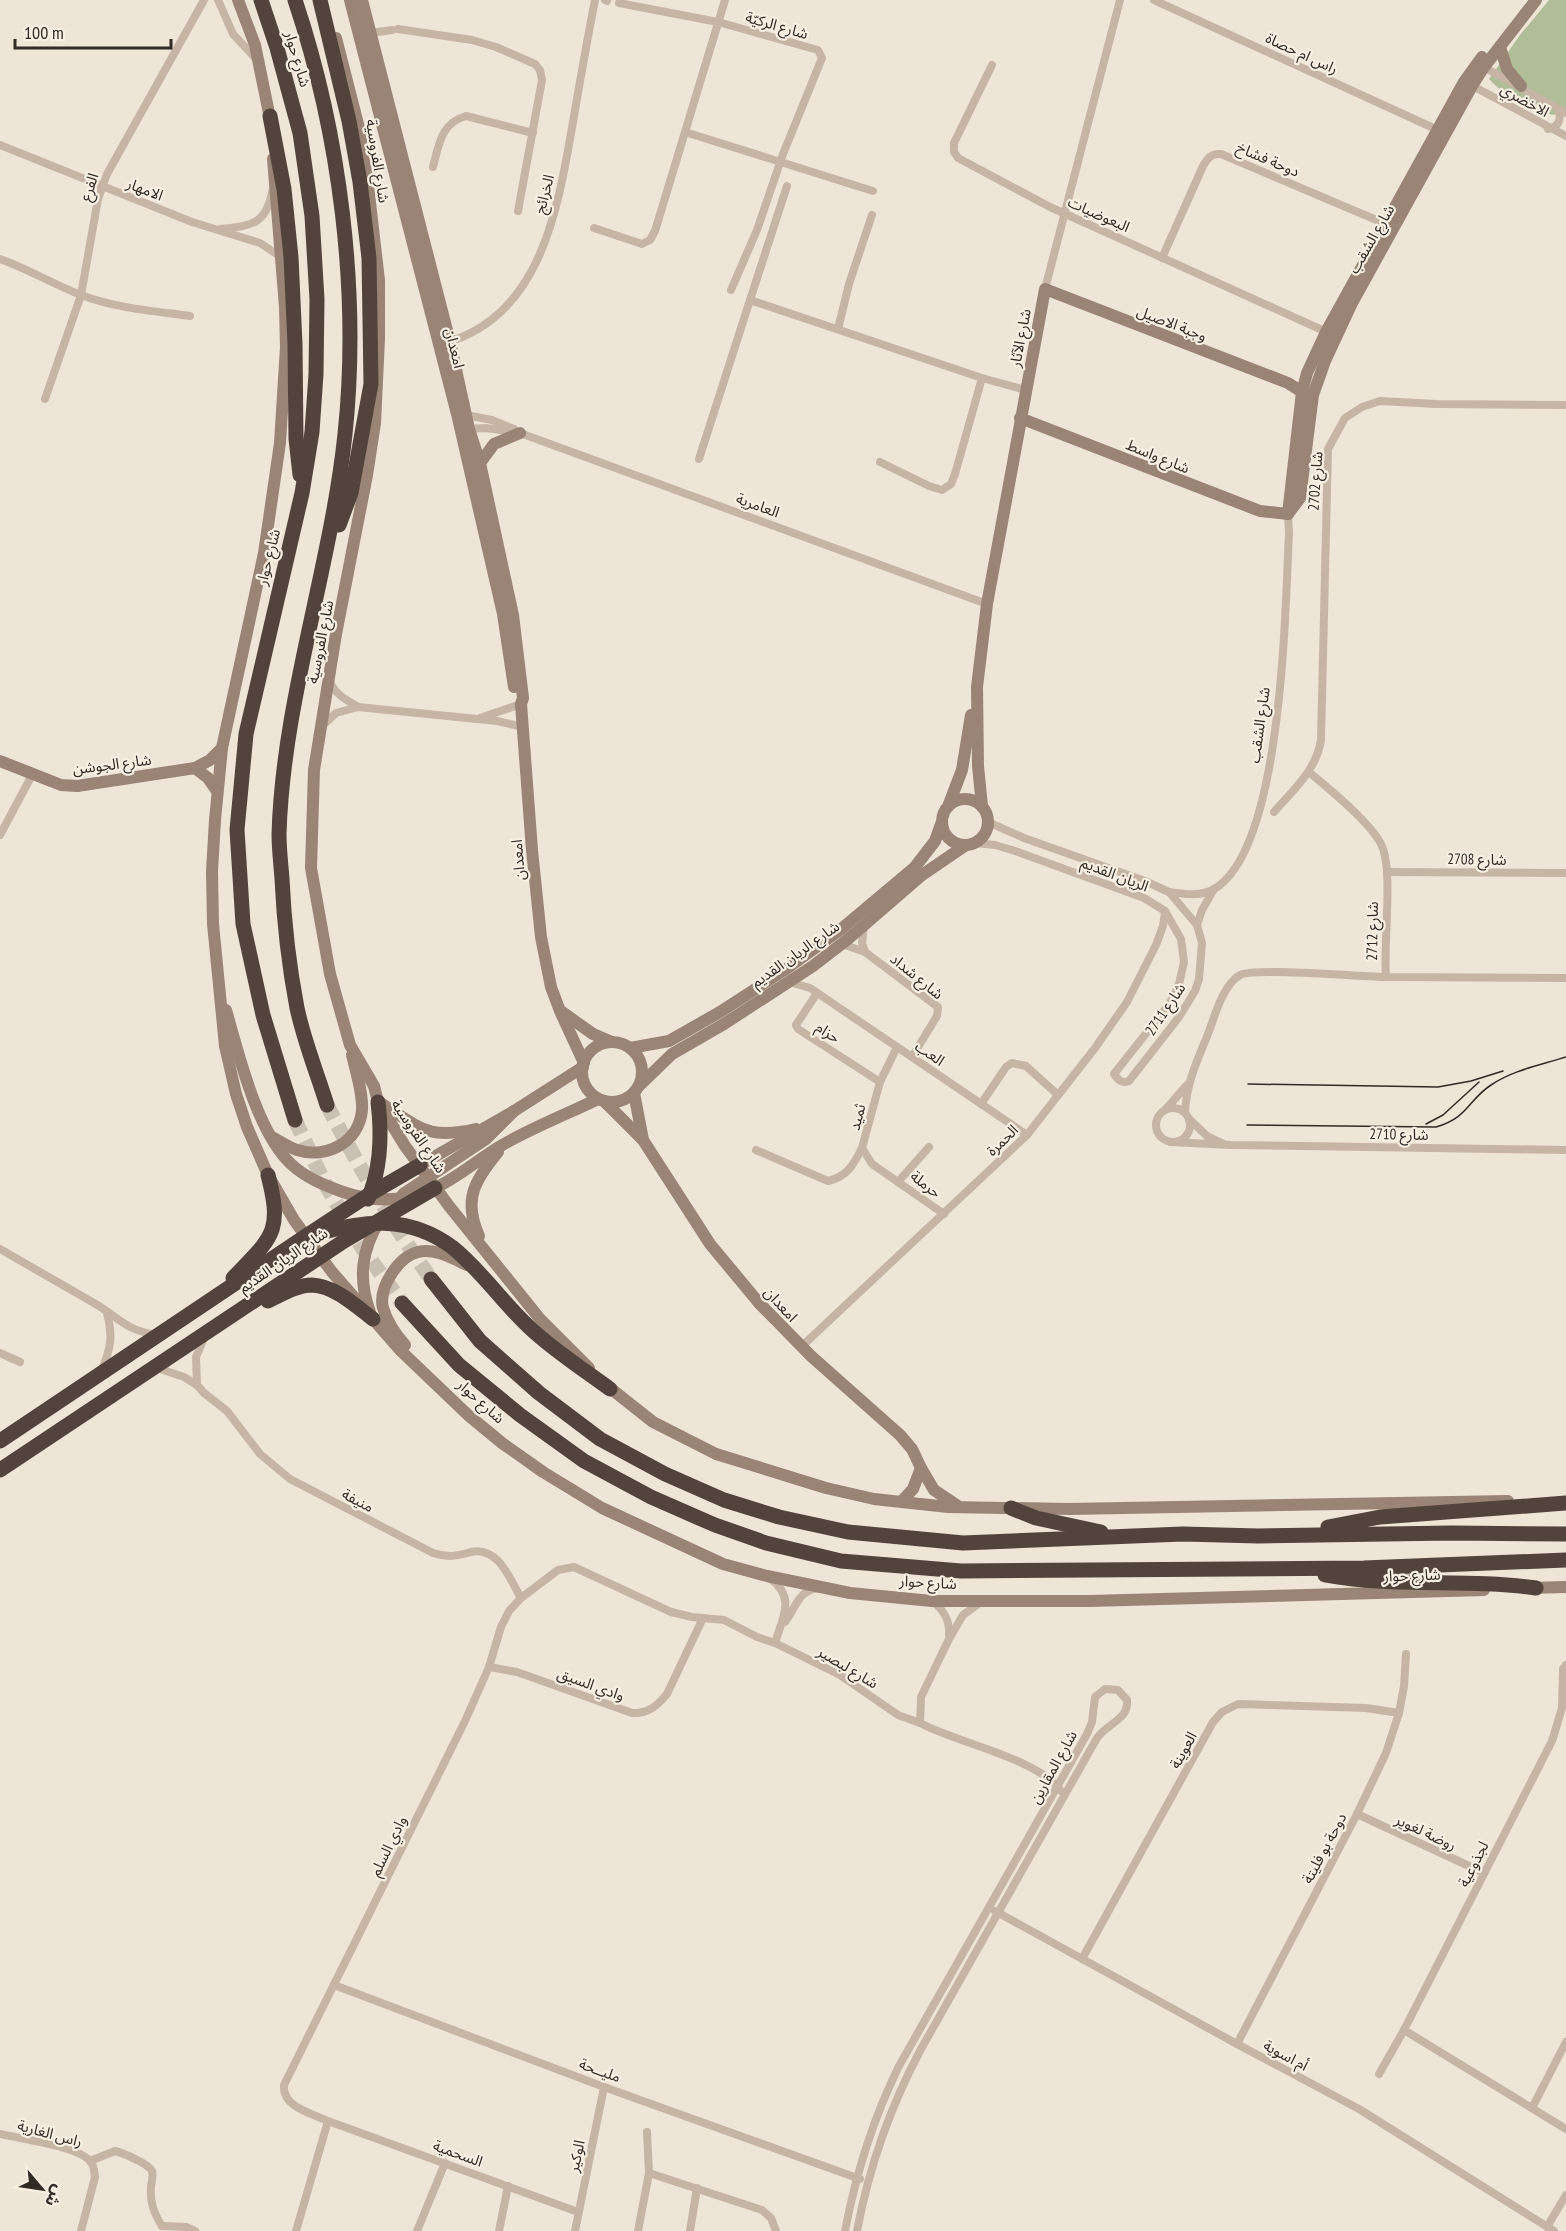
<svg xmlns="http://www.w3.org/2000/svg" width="1566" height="2231" viewBox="0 0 1566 2231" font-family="'PT Sans Narrow','Noto Sans Arabic',sans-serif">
	<rect width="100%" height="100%" fill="#efe5d7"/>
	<path fill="#afbd98" d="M 1549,0 L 1566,0 L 1566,112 L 1552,115 L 1498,88 L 1489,79 L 1520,35 Z"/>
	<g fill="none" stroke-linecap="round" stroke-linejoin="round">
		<g stroke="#c9c0b3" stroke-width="15" stroke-dasharray="15 8" stroke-linecap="butt">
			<path d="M 327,1105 C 358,1166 392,1223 431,1279"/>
			<path d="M 295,1120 L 323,1180 L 361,1246 L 402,1303"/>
		</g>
		<g stroke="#c6b5a4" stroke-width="8">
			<path d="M 218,0 L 233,34 L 258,61"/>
			<path d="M 605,0 L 607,1"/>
			<path d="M 1154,0 L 1440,131"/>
			<path d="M 619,3 L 718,22 L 818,50 L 822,58 L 783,154 L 757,230 L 731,290"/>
			<path d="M 398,29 L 472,40 L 496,47 L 535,64 L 540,70 L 542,80 L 518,211"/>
			<path d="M 370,33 L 392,30"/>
			<path d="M 992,65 L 954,143 L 954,152 L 958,158 L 1050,207 L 1331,334"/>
			<path d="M 1480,65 L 1566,113"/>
			<path d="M 1469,84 L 1566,136"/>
			<path d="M 1548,129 C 1559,127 1562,119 1558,109"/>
			<path d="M 685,132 L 873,191"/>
			<path d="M 0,145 L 192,222 L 260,243 L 281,257"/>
			<path d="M 433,167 C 439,144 441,123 466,116 L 533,133"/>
			<path d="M 594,228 L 642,244 L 650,240 L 655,231 L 725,0"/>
			<path d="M 221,229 C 250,226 266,225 272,192"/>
			<path d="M 1162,258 L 1203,166 C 1208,158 1211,153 1221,154 L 1386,224"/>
			<path d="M 0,259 C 28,269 53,284 81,295 C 115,308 153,311 190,316"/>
			<path d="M 1045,289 L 1120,0"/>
			<path d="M 750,300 L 787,186"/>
			<path d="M 838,329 L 849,284 L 872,215"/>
			<path d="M 445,343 C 542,316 558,207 573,122 C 580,81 587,41 595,0"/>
			<path d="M 45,399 L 81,295 L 98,199 L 107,174 L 204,0"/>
			<path d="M 461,414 L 492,420 L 514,429"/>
			<path d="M 466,429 L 486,428 L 520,433 L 987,604"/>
			<path d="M 699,459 L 750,300 L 982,378 L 1026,390"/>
			<path d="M 880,462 L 929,486 L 942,490 L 951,484 L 955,474 L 982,378"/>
			<path d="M 329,679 C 334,694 345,699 358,707"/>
			<path d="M 480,718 L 521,704"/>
			<path d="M 321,727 L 336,713 L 358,707 L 497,721 L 523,727"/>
			<path d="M 1309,772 C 1329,789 1369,821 1381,844 C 1394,869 1383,943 1386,977 L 1566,978"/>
			<path d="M 1274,812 C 1293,790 1316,771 1321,740 L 1328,449 L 1345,418 L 1362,407 L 1380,401 L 1436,404 L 1566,405"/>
			<path d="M 0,835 L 32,775"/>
			<path d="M 975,843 L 995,845 L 1015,851 L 1144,898 L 1165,911 L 1181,939 L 1184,962 L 1179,984 L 1170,1003 L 1114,1074 C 1118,1080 1122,1084 1129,1081 L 1179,1017 L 1195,991 L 1199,979 L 1202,943 L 1197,925 L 1169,892 L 1145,881 L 1024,838 L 988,822"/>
			<path d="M 1387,872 L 1566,873"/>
			<path d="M 1169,892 C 1184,894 1201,897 1214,889 C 1283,849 1285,609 1289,533 L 1288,514"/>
			<path d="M 1197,925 L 1202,910 L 1214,889"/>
			<path d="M 864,926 L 862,943 L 865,952"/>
			<path d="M 842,944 L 865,952 L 938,1007 L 937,1016 L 912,1057"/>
			<path d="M 789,982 L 810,988 L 1027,1135"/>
			<path d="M 817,993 L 796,1025 L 798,1029 L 880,1082"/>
			<path d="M 897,1047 L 880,1082 L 862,1148 L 872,1164 L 944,1214"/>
			<path d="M 981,1104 L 1006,1067 L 1012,1063 L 1026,1066 L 1058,1095"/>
			<circle cx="1173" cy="1125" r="17"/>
			<path d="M 1166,1109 L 1187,1085"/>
			<path d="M 1185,1113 C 1186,1084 1197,1061 1208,1034 C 1215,1016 1222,986 1240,975 C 1253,967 1363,977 1386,977"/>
			<path d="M 1189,1119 L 1207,1136 L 1222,1143"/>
			<path d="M 1171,1142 L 1231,1145 L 1566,1150"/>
			<path d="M 756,1150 L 828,1181 C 847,1177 854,1164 862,1148"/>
			<path d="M 898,1182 L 929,1147"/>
			<path d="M 0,1249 C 31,1267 63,1285 94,1303 C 120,1318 123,1329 156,1335"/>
			<path d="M 801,1347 L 1027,1135 L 1095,1048 L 1127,1002 L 1156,945 L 1163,926 L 1165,912"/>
			<path d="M 0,1353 L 20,1362"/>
			<path d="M 154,1367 L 184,1377 L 197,1385 L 204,1393 L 227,1411 L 260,1454 L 290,1479 L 433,1553 C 448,1558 457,1556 471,1552 C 498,1546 510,1579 521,1598"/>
			<path d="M 102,1370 C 111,1347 113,1337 107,1313"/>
			<path d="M 197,1385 L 196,1357 L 205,1336"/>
			<path d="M 770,1578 C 796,1598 783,1616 775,1643 L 840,1675 L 898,1715 L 920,1723"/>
			<path d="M 932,1601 C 944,1610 950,1620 949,1635"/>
			<path d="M 981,1602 L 963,1615 L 949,1639 L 921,1697 L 920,1723 C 957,1743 1037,1758 1061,1791"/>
			<path d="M 785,1622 C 796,1608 797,1592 817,1588"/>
			<path d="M 489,1667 L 517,1672 L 632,1713 C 648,1714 657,1706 667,1694 L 703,1618"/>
			<path d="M 1357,1814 L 1484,1873"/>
			<path d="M 995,1911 L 1237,2044 L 1359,2109 L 1554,2231"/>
			<path d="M 1082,1959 L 1213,1722 L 1222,1712 L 1238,1704 L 1366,1708 L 1399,1713"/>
			<path d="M 334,1985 L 604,2087 L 860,2179"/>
			<path d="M 1404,2030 L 1566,2129"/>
			<path d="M 1237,2044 L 1357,1814 L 1386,1753 L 1399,1713 L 1404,1686 L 1406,1654"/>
			<path d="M 1379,2074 L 1404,2030 L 1552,1741 L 1562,1708 L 1563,1669 L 1566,1665"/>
			<path d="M 1532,2108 L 1566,2042"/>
			<path d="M 0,2134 C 21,2139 74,2146 88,2159 C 94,2164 94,2170 95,2177 L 81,2231"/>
			<path d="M 90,2161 L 115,2151 C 123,2153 149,2164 152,2171 C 153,2175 152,2182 151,2186 C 150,2202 153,2212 162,2226"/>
			<path d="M 649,2173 L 762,2210 L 771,2218 L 776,2231"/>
			<path d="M 578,2212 L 328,2121 C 311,2113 282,2107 284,2085 L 465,1721 L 489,1667 L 501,1627 L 509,1611 L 521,1598 L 558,1570 L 574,1567 L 671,1612 L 692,1617 L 724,1620 L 757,1637 L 775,1643"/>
			<path d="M 162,2226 L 186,2227 L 195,2231"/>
			<path d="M 1547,2227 L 1566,2195"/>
			<path d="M 296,2231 L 328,2121"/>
			<path d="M 417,2231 L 445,2163"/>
			<path d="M 499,2231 L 508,2186"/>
			<path d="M 575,2231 L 604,2087"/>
			<path d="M 638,2231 L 649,2173 L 647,2132"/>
			<path d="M 690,2231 L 697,2188"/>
			<path d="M 845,2231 C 856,2173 873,2119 899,2066 L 1087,1734 L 1092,1722 L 1095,1697 L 1105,1689 L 1118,1690 L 1127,1700 C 1129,1720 1107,1723 1097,1738 L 921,2049 C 890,2107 869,2167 857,2231"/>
		</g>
		<g stroke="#998475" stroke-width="12">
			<path d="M 238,0 L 255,45 L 271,123"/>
			<path d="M 350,0 L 457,414 L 503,614 L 514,687"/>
			<path d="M 362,0 L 450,342 L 469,429 L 480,463 L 513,615 L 523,698 L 521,704 L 532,850 L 541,937 L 551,987 L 560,1011 L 584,1063"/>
			<path d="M 336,38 L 359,128 L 367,177 L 379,280 L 379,339 L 375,423 L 367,475 L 336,634 L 314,770 L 311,868 L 330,974 L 350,1045 L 374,1086 L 378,1102 L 405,1146 L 449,1206 L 540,1319 L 589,1368"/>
			<path d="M 1500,47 L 1507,69 L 1521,86"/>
			<path d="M 273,159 L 285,307 L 286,347 L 280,443 L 264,553 L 222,748 L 215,820 L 212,871 L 213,924 L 225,1046 L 236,1094 L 247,1127 L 268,1175 L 294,1220 L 332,1272 L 401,1351 L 468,1415 L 502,1443 L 543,1472 L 602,1508 L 723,1564 L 767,1576 L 850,1593 L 932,1601 L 1089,1601 L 1484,1590"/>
			<path d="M 1020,418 L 1260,511 L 1288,514"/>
			<path d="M 480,463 L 494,444 L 520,433"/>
			<path d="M 1288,514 L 1300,498 L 1313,395 L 1325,361 L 1352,303 L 1473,84 L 1484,67 L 1536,0"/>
			<path d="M 1288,514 L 1302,392 L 1307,373 L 1326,332 L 1464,82 L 1482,57"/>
			<path d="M 0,761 L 61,785 L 77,786 L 195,768 L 210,760 L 222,748"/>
			<path d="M 195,768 L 208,778 L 217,791"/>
			<circle cx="965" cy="822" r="23"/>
			<path d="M 949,804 L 962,770 L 971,715"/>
			<path d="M 982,806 L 978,766 L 977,687 L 987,604 L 1045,289 L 1288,383 L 1302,392"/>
			<path d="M 226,1010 C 239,1055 257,1132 291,1164 C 306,1178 324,1185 343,1192 C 374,1203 404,1202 435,1188 C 459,1177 481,1157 504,1144 C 534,1127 567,1114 598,1099"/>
			<path d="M 562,1012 L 593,1034 L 612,1042"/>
			<circle cx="612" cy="1072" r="30"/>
			<path d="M 630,1048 L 669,1041 L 720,1012 L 789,967 L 840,930 L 915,867 L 935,841 L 941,824"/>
			<path d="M 640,1085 L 672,1054 L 724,1024 L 813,966 L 848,939 L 922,875 L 966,845"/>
			<path d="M 634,1093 L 643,1140"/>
			<path d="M 604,1101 L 643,1140 L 710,1244 L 759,1303 L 811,1356 L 900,1435 L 912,1449 L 921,1468 L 934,1490 L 958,1506"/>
			<path d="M 382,1104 C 420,1128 428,1140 476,1129"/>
			<path d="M 272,1137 C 280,1141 288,1147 297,1150 C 326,1159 359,1143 362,1110 C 363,1093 356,1072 352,1055"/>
			<path d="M 420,1165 L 514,1111 L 583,1067"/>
			<path d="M 403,1194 L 486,1139 L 514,1111"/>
			<path d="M 479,1236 C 463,1200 474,1181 498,1152"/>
			<path d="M 370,1312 C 358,1279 361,1250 380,1220"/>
			<path d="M 405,1345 C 396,1335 387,1321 383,1308 C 378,1288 398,1257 418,1252 C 435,1248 452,1258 467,1265"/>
			<path d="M 605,1384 L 653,1422 L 716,1454 L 826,1488 L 874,1499 L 948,1507 L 1069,1509 L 1508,1501"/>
			<path d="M 902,1501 L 913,1489 L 921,1468"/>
			<path d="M 1528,1588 L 1566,1587"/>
		</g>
		<g stroke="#52443c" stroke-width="15">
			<path d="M 261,0 L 277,48 L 300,133 L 312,216 L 317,299 L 316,374 L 312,432 L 302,493 L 246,734 L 237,830 L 243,924 L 263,1015 L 295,1120"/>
			<path d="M 295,0 C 340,134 360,293 345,434 C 331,568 283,699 279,834 C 279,849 281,865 282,879 C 284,922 289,966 297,1008 C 304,1041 317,1073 327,1105"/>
			<path d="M 320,0 L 349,121 L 360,182 L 369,258 L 371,384 L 351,493 L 339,525"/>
			<path d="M 270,116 L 284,189 L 291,257 L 295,344 L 296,439 L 300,475"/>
			<path d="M 368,1199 C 381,1169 382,1135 378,1102"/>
			<path d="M 320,1233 C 367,1220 410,1216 452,1247 C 481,1270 502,1302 529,1327 C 553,1350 583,1369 610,1389"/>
			<path d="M 233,1278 C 272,1237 283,1233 268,1175"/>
			<path d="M 431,1279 L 480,1341 L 539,1393 L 600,1439 L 665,1474 L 724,1500 L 779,1517 L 848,1532 L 963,1543 L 1183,1534 L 1258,1536 L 1452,1533 L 1566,1534"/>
			<path d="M 268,1301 C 281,1295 297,1285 312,1285 C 335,1286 356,1306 373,1319"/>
			<path d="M 402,1303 L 459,1365 L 520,1415 L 584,1461 L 651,1497 L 715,1525 L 766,1543 L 841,1561 L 961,1571 L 1364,1568 L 1566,1560"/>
			<path d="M 0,1441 L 306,1236 L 370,1194 L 420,1165"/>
			<path d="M 0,1470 L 344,1241 L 435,1188"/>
			<path d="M 1011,1508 L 1036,1518 L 1101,1532"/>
			<path d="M 1328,1527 L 1380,1517 L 1566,1503"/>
			<path d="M 1325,1575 C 1394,1588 1466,1578 1536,1588"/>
		</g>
		<g stroke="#322a25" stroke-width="1.5">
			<path d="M 1248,1084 L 1438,1087 L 1471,1081 L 1503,1071"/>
			<path d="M 1426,1124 L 1443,1115 L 1479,1082"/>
			<path d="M 1247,1125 L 1436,1127 C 1468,1118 1468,1100 1491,1085 C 1513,1070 1541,1065 1566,1057"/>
		</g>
	</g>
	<g text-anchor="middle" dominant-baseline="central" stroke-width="4.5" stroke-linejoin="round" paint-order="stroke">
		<g font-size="15" fill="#322a25" stroke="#f7efe2">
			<text transform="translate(777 25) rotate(16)">شارع الركيّة</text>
			<text transform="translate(1302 53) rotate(25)">راس ام حصاة</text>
			<text transform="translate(298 59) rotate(74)">شارع حوار</text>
			<text transform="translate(1525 100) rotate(29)">الاخضري</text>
			<text transform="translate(1268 159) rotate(23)">دوحة فشاخ</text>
			<text transform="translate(378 161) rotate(81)">شارع الفروسية</text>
			<text transform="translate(89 187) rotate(-72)">الفرع</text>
			<text transform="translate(145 189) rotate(21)">الامهار</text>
			<text transform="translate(544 194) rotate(-76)">الخرائج</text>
			<text transform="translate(1099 214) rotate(24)">البعوضيات</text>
			<text transform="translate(1371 239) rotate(-60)">شارع الشقب</text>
			<text transform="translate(1172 323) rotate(21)">وجبة الاصيل</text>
			<text transform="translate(1020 338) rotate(-79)">شارع الآثار</text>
			<text transform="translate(455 348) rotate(76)">امعدان</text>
			<text transform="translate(1158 456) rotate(22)">شارع واسط</text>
			<text transform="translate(1315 481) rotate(-86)">شارع 2702</text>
			<text transform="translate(758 505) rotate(20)">العامرية</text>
			<text transform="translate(268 557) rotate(-76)">شارع حوار</text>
			<text transform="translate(320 642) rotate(-79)">شارع الفروسية</text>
			<text transform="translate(1259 725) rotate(-82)">شارع الشقب</text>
			<text transform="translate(112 764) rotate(-7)">شارع الجوشن</text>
			<text transform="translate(1477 859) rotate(1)">شارع 2708</text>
			<text transform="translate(518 860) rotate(-95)">امعدان</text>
			<text transform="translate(1115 874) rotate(21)">الريان القديم</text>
			<text transform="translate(1372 931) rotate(-89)">شارع 2712</text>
			<text transform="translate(795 954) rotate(-35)">شارع الريان القديم</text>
			<text transform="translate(917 976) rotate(39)">شارع شداد</text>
			<text transform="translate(1165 1009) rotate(-56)">شارع 2711</text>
			<text transform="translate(828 1032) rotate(33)">حزام</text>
			<text transform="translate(930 1053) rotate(34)">العب</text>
			<text transform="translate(857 1117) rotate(-76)">ثميد</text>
			<text transform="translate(1399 1134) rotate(1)">شارع 2710</text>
			<text transform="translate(419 1136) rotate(56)">شارع الفروسية</text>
			<text transform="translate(1002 1140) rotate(-44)">الحمرة</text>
			<text transform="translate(926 1184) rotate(38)">حرملة</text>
			<text transform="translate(283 1260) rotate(-34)">شارع الريان القديم</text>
			<text transform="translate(781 1304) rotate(47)">امعدان</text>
			<text transform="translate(481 1401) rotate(42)">شارع حوار</text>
			<text transform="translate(358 1500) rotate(27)">منيفة</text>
			<text transform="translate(1412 1575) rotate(-2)">شارع حوار</text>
			<text transform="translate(928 1582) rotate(3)">شارع حوار</text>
			<text transform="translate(848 1667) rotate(31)">شارع لبصير</text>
			<text transform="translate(591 1684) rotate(20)">وادي السيق</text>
			<text transform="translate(1183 1750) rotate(-61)">العوينة</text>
			<text transform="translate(1053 1767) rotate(-61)">شارع المقارين</text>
			<text transform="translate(1426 1832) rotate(25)">روضة لغوير</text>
			<text transform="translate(388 1846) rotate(-64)">وادي السلم</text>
			<text transform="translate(1324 1848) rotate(-62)">دوحة بو فليتة</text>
			<text transform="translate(1473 1864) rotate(-63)">لجذوعية</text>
			<text transform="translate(1286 2055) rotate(28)">أم اسوية</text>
			<text transform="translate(600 2070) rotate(20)">مليــحة</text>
			<text transform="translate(50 2133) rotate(15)">راس الغارية</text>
			<text transform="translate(458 2153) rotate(20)">السحمية</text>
			<text transform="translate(576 2156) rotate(-78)">الوكير</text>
		</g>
	</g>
	<g transform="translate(42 2189) rotate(119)" stroke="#f7efe2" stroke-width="4.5" paint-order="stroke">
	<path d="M0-4.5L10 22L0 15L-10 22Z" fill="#322a25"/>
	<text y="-9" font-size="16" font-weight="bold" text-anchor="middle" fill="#322a25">ش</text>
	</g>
	<path d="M15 39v9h156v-9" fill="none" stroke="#322a25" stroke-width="3"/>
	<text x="24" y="39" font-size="18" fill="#322a25" stroke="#f7efe2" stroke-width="4.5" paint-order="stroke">100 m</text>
</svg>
